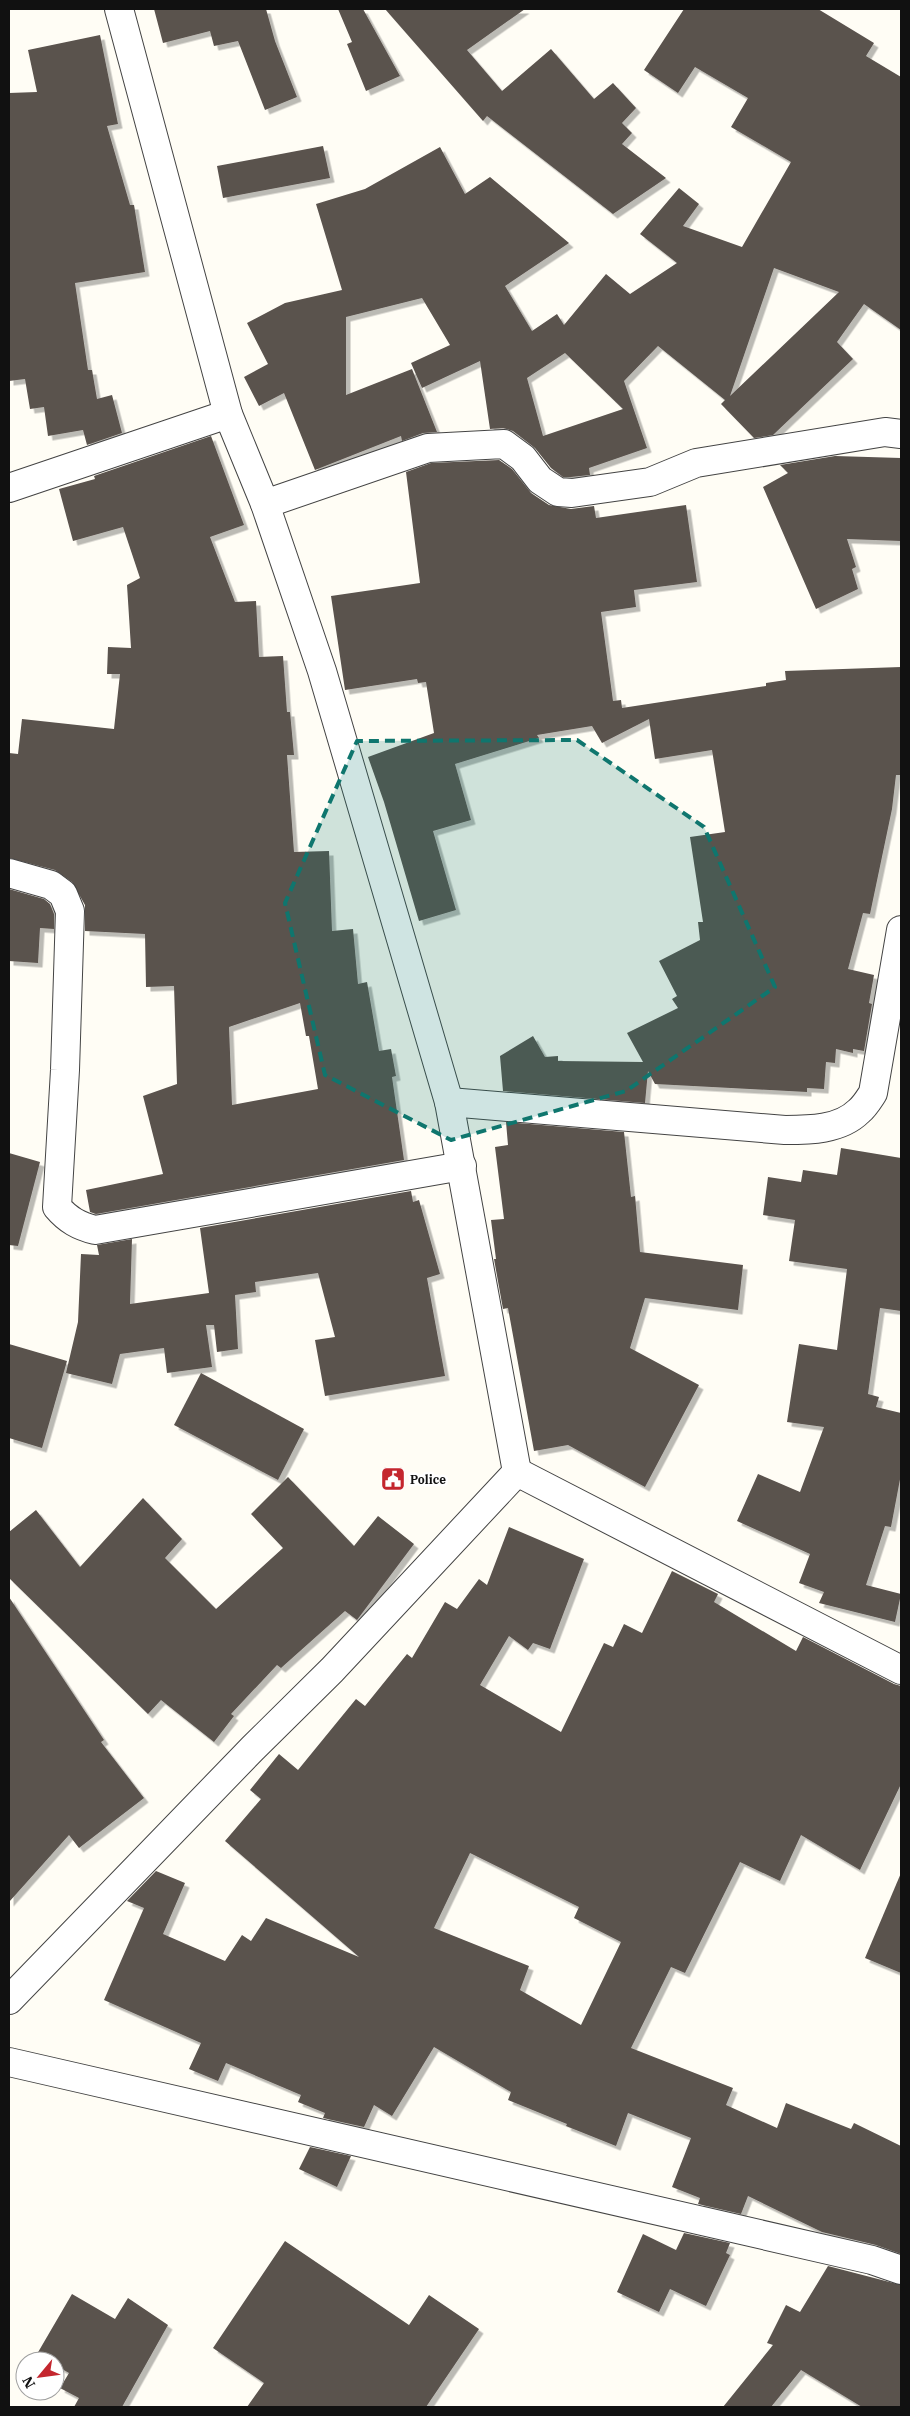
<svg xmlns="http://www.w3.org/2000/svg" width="910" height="2416" viewBox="0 0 910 2416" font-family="'IBM Plex Serif',serif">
	<defs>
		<filter id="shadow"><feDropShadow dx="4.5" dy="4.5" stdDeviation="0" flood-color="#0004"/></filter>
	</defs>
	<rect width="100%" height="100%" fill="#fffdf5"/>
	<g fill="#5a524d" fill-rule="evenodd" filter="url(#shadow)">
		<path d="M 154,9 L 266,9 L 275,41 L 297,97 L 265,110 L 238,41 L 214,46 L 210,31 L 163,43 Z"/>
		<path d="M 338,9 L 363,9 L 400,76 L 366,91 L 347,44 L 352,42 Z"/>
		<path d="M 385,9 L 525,9 L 467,50 L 502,91 L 551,49 L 594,99 L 613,83 L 636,108 L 622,123 L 632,133 L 622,144 L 666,178 L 613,214 L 487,116 L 483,121 Z"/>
		<path d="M 684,9 L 818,9 L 874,43 L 866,56 L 901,77 L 901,330 L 864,304 L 837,342 L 853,359 L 773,435 L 754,438 L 721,404 L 725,400 L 658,346 L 624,381 L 647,448 L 589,468 L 590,475 L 571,477 L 563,477 L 551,468 L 535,448 L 513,431 L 503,428 L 490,429 L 480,361 L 422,388 L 411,363 L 450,345 L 422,298 L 346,317 L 346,395 L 412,369 L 437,432 L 423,433 L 402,441 L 401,436 L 315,470 L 284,393 L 259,406 L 244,377 L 268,364 L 247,323 L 285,303 L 342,290 L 316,204 L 365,189 L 440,147 L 465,194 L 490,177 L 569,243 L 505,286 L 532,331 L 557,314 L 564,325 L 606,274 L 630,294 L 677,263 L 640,234 L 679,188 L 699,204 L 683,226 L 742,247 L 791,162 L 731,127 L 748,98 L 695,67 L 678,93 L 644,70 ZM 774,268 L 839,292 L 730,396 ZM 565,353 L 623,409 L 543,436 L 527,378 Z"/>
		<path d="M 100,35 L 118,124 L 107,126 L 130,205 L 134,205 L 145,272 L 75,283 L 88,370 L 92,370 L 97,399 L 112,395 L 122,433 L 87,445 L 83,430 L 48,436 L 44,407 L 30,409 L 25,379 L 9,381 L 9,93 L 37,92 L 28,50 Z"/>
		<path d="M 323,146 L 330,178 L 223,198 L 217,166 Z"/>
		<path d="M 211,436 L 244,525 L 210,537 L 235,602 L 256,601 L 259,657 L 283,656 L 287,712 L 290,712 L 294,755 L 287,755 L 294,852 L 329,851 L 332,931 L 353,929 L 358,984 L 367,982 L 379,1051 L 391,1049 L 396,1076 L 392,1077 L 404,1160 L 96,1214 L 90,1212 L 86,1190 L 163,1174 L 143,1096 L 177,1084 L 174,986 L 146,987 L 145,934 L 85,931 L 85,905 L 72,882 L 55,870 L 9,858 L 9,753 L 18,754 L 22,719 L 114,729 L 120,674 L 107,674 L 108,647 L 131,648 L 127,585 L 140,578 L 123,527 L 73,541 L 59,489 L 95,479 L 94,476 ZM 300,1003 L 306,1036 L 309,1036 L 318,1089 L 232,1105 L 229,1027 Z"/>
		<path d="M 835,456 L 901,458 L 901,541 L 847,539 L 856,567 L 852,569 L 858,589 L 816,609 L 763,487 L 788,473 L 780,465 Z"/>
		<path d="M 499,460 L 512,469 L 531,493 L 549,505 L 571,509 L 594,506 L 596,518 L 686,505 L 697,582 L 634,590 L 636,607 L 601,612 L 613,701 L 621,700 L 622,708 L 766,686 L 766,683 L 786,680 L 785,671 L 901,667 L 901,775 L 896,775 L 892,809 L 870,914 L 863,913 L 848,969 L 874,975 L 869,1003 L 872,1004 L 864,1051 L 853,1049 L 853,1053 L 836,1049 L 835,1063 L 826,1062 L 824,1089 L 807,1088 L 807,1092 L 655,1084 L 648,1071 L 645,1103 L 503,1091 L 500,1056 L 533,1036 L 545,1057 L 558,1056 L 558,1061 L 643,1062 L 627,1033 L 678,1008 L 672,999 L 677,996 L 659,961 L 700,940 L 698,922 L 703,922 L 690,837 L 725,832 L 712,750 L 655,759 L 649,719 L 602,743 L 592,726 L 537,735 L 539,738 L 455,764 L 471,820 L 433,831 L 456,910 L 419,921 L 384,802 L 368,757 L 434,733 L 426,682 L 418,683 L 417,679 L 345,690 L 331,596 L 420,583 L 406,472 L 431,463 Z"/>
		<path d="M 9,889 L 44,899 L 50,904 L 54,914 L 54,929 L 40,928 L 38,963 L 9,961 Z"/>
		<path d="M 506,1122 L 624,1132 L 631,1197 L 635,1196 L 640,1252 L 743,1265 L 738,1310 L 645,1298 L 630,1348 L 699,1385 L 645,1487 L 568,1445 L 534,1451 L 508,1308 L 503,1309 L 494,1259 L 496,1259 L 491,1220 L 504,1219 L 495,1147 L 508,1145 Z"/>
		<path d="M 841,1148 L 901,1158 L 901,1311 L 880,1308 L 868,1394 L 879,1397 L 876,1407 L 901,1413 L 901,1474 L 891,1527 L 885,1526 L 866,1585 L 901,1594 L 895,1622 L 819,1603 L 824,1592 L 799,1583 L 810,1554 L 737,1521 L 758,1474 L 800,1492 L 824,1427 L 787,1422 L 799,1344 L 837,1350 L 847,1269 L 789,1261 L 795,1220 L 763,1215 L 768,1177 L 801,1182 L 803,1170 L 837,1175 Z"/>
		<path d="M 9,1153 L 40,1162 L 18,1246 L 9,1245 Z"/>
		<path d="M 411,1191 L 413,1202 L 419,1200 L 440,1274 L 427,1278 L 445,1376 L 325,1396 L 315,1340 L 335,1337 L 318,1273 L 255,1282 L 256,1292 L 235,1295 L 238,1349 L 217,1352 L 214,1325 L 206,1325 L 212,1367 L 167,1373 L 164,1348 L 120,1354 L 112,1384 L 66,1373 L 78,1322 L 81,1254 L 99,1255 L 97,1245 L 132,1239 L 130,1304 L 209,1293 L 200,1228 Z"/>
		<path d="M 9,1344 L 67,1361 L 42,1448 L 9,1438 Z"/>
		<path d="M 201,1373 L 304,1429 L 278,1480 L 174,1425 Z"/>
		<path d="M 288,1477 L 354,1546 L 378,1516 L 414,1544 L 357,1620 L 345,1611 L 281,1668 L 277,1665 L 231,1714 L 234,1716 L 214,1742 L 161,1700 L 148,1714 L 9,1578 L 9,1532 L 36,1510 L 80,1567 L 143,1498 L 182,1539 L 165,1558 L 216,1609 L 283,1548 L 251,1514 Z"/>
		<path d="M 509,1527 L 584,1559 L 550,1649 L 533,1643 L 528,1650 L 509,1636 L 480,1685 L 561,1732 L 604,1643 L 613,1647 L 624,1624 L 642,1633 L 672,1571 L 718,1594 L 714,1602 L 796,1651 L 803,1637 L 894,1684 L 901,1686 L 901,1784 L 860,1870 L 801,1835 L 780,1881 L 740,1862 L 685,1973 L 671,1967 L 631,2048 L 733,2088 L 726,2105 L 777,2128 L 786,2103 L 851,2129 L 854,2123 L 901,2146 L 901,2254 L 876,2245 L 822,2232 L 748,2196 L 741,2214 L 698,2204 L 700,2198 L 672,2187 L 691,2138 L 628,2113 L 616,2146 L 566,2126 L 567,2124 L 508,2100 L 511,2092 L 434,2047 L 392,2116 L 374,2105 L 364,2127 L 323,2118 L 325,2113 L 298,2102 L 301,2095 L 226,2063 L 218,2081 L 189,2069 L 201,2043 L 104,2000 L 144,1908 L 127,1901 L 156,1871 L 185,1883 L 163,1934 L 225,1961 L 242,1935 L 251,1941 L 266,1918 L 359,1957 L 225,1841 L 261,1799 L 250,1790 L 279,1754 L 298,1770 L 356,1699 L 365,1706 L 407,1654 L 412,1658 L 445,1602 L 457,1609 L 479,1579 L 487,1585 ZM 470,1853 L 579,1907 L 574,1918 L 621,1942 L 581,2025 L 520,1990 L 529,1966 L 434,1928 Z"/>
		<path d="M 9,1597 L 104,1740 L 101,1742 L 144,1798 L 79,1848 L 69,1835 L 9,1902 Z"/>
		<path d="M 901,1873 L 901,1973 L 865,1958 Z"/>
		<path d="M 310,2147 L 351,2156 L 337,2187 L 299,2169 Z"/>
		<path d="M 684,2233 L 730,2243 L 726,2253 L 730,2255 L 706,2306 L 670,2289 L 659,2312 L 617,2292 L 643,2234 L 676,2250 Z"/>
		<path d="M 285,2241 L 409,2325 L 429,2295 L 479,2329 L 426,2407 L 247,2407 L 264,2383 L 213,2348 Z"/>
		<path d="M 828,2266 L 901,2285 L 901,2407 L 862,2407 L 801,2370 L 771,2407 L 723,2407 L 773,2345 L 767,2343 L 786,2305 L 800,2312 Z"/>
		<path d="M 72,2294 L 115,2319 L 128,2298 L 168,2325 L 122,2407 L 74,2407 L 79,2398 L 60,2388 L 69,2373 L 55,2365 L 55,2361 L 49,2361 L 37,2354 Z"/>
	</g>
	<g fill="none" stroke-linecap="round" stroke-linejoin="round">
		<defs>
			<g id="street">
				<path d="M 9,488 L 228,414"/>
				<path d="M 265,504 L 428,448 L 504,444 L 523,458 L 540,480 L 558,492 L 572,493 L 650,482 L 696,463 L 885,432 L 901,434"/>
				<path d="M 9,873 L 51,885 L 63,894 L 70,911 L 65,1070 L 57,1207 C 68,1220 79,1226 95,1230 L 462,1166"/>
				<path d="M 449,1102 L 785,1130 C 809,1130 840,1130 859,1111 C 865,1106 869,1099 873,1093 L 901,930"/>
				<path d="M 517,1472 L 901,1670"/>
				<path d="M 9,2000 L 253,1748 L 332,1670 L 517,1472 L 449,1102 L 322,671 L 265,504 L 228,414 L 119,9"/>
				<path d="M 9,2062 L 872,2260 L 901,2270"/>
			</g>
		</defs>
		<use href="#street" stroke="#444" stroke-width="30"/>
		<use href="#street" stroke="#fff" stroke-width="28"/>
	</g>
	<path fill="#0f766e" fill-opacity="0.2" stroke="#0f766e" stroke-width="4" stroke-dasharray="10 6" stroke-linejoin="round" d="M 577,740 L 704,827 L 775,987 L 626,1091 L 451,1140 L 325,1075 L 285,903 L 357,741 Z"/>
	<defs>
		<symbol id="civic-square" viewBox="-11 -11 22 22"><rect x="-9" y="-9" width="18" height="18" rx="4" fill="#c4262e" stroke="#fff"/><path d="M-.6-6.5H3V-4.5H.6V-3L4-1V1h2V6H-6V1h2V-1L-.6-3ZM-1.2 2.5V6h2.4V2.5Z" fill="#fff"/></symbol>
	</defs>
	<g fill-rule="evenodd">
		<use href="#civic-square" x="379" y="1465" width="28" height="28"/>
	</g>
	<g text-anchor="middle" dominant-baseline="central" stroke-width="5" stroke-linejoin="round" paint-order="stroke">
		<g font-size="12" font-weight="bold" fill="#111" stroke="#fff" text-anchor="start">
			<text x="410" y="1479">Police</text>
		</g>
	</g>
	<rect width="910" height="2416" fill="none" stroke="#111111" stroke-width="20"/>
	<g transform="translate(40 2376) rotate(241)"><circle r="24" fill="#ffffff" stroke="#a0a0a0"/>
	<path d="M0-4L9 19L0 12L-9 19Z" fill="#c4262e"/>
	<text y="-8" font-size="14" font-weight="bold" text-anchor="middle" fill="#111111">N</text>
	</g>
</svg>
